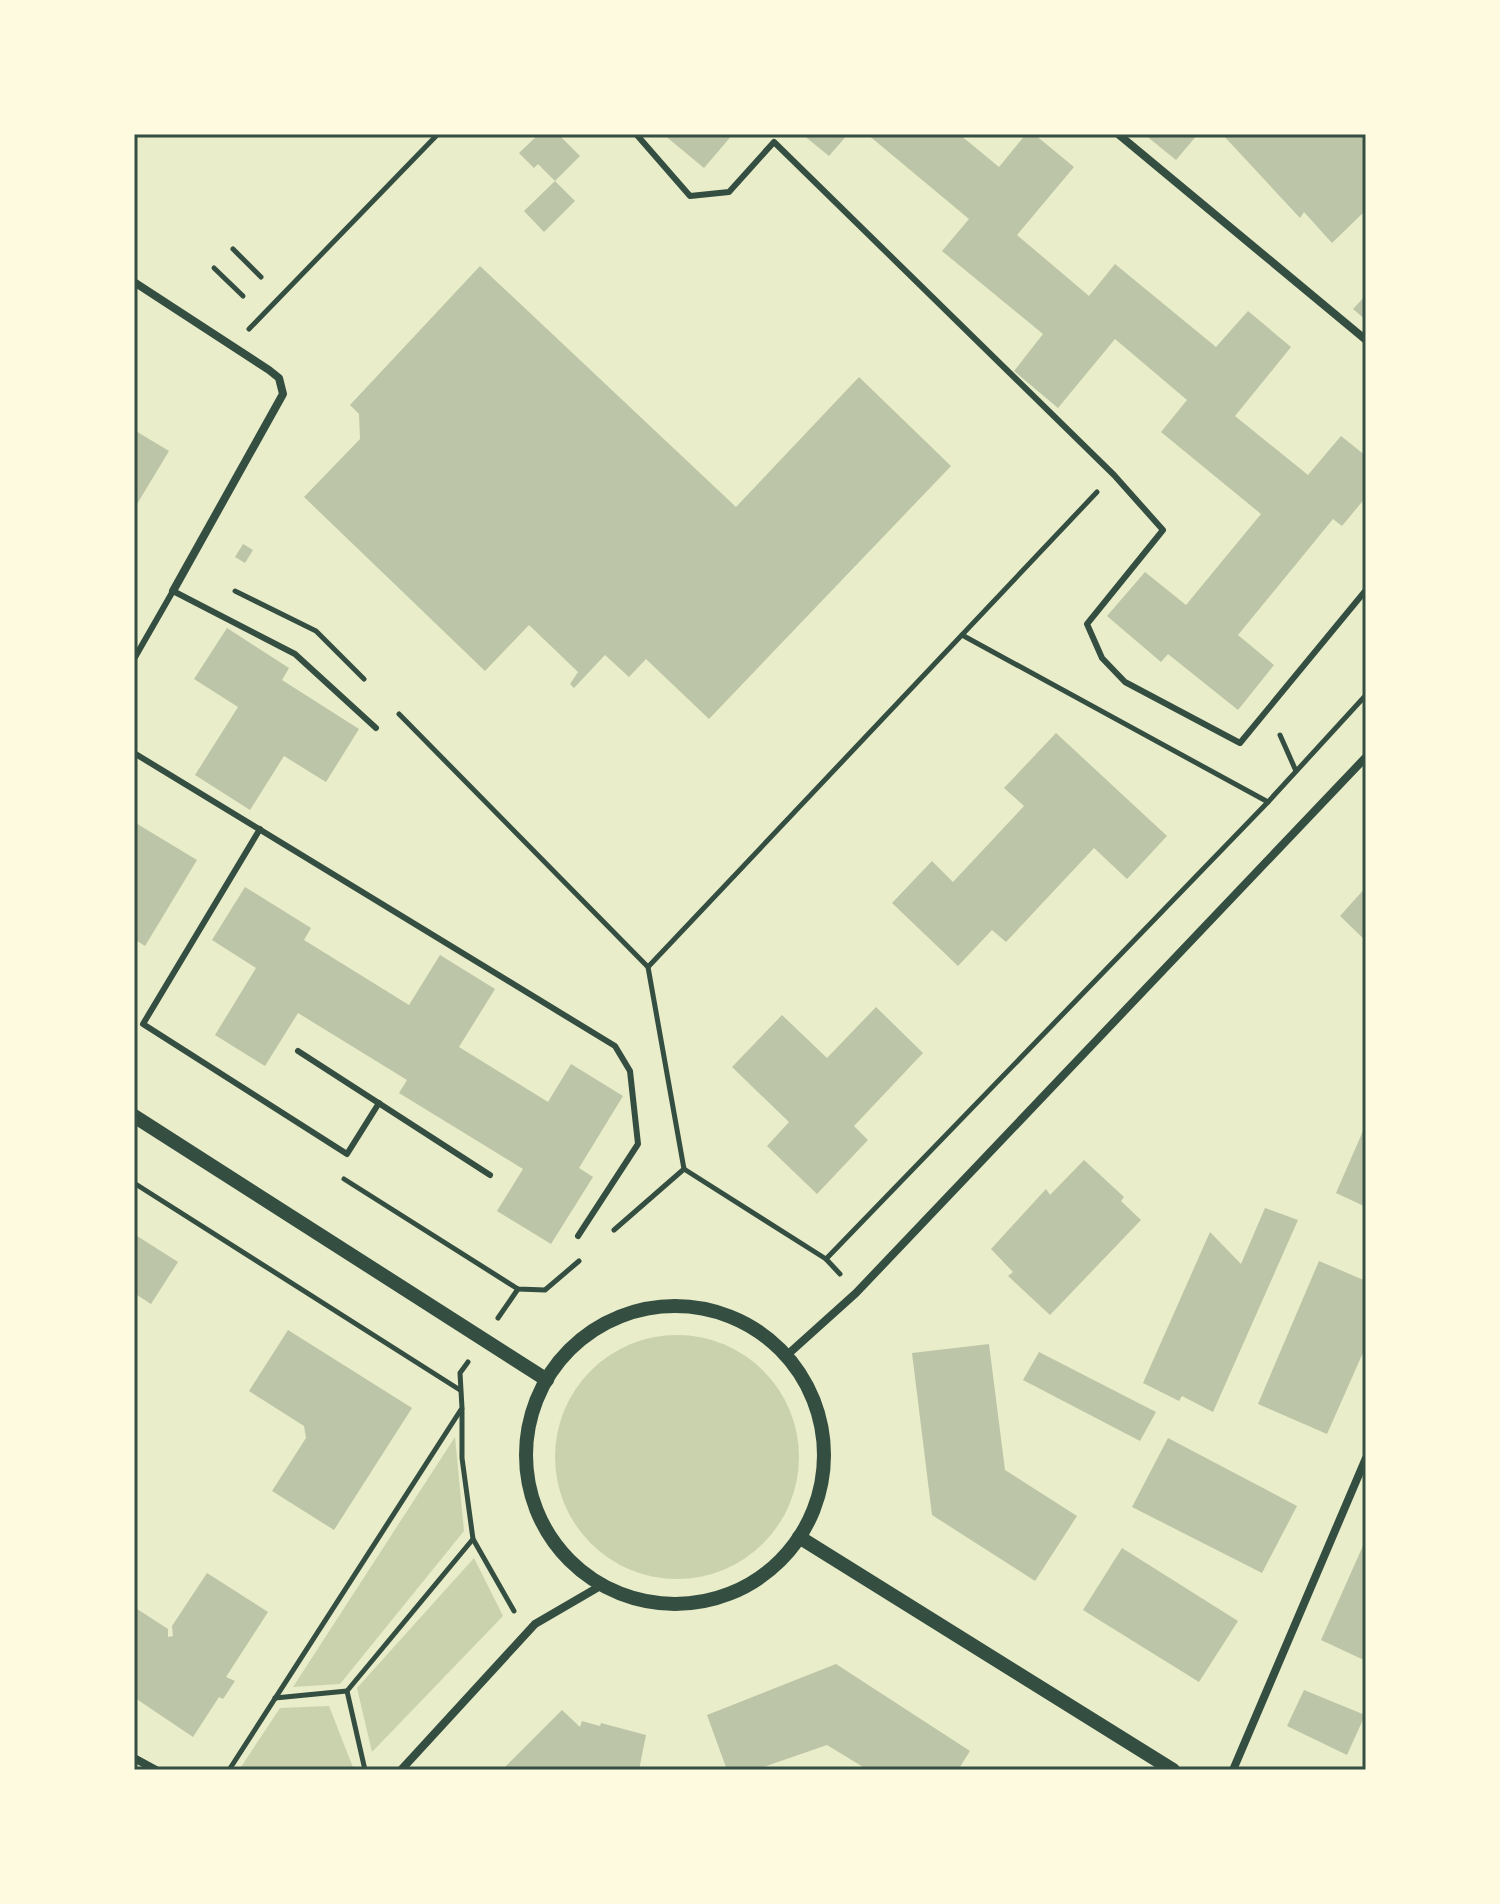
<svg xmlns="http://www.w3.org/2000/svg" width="1500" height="1904" viewBox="0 0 1500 1904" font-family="'Space Grotesk',sans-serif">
	<rect width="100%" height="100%" fill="#e9edc9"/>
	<g fill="#cad2ad">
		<circle cx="677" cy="1457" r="122"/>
		<path d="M 455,1437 L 464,1531 L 340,1684 L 293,1687 Z"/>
		<path d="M 474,1558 L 503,1616 L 372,1752 L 357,1688 Z"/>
		<path d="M 329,1706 L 354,1770 L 239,1770 L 280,1708 Z"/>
	</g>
	<g fill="#bcc5a7">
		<path d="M 539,134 L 558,134 L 580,156 L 555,181 L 575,201 L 544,232 L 524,211 L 555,181 L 538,164 L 534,168 L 519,153 Z"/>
		<path d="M 663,134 L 733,134 L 704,168 Z"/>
		<path d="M 802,134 L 848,134 L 829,156 Z"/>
		<path d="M 867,134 L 959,134 L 999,167 L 1026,134 L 1034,134 L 1074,167 L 1017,235 L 1089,296 L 1115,264 L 1216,347 L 1248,311 L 1291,347 L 1235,416 L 1308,475 L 1341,436 L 1366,456 L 1366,497 L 1342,526 L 1333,519 L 1238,635 L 1274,665 L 1238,710 L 1168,654 L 1161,662 L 1107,616 L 1145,572 L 1186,605 L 1261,514 L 1161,432 L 1187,400 L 1115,339 L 1058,408 L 1014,371 L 1043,334 L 942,251 L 969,219 Z"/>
		<path d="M 1144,134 L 1198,134 L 1176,160 Z"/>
		<path d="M 1222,134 L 1366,134 L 1366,210 L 1332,243 L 1304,212 L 1300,218 Z"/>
		<path d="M 480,266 L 736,507 L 859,377 L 951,466 L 709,719 L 646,659 L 629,677 L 605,655 L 574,688 L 570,684 L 578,672 L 529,625 L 485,671 L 304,497 L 360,439 L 359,414 L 350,405 Z"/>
		<path d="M 1366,295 L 1366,320 L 1353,309 Z"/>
		<path d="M 134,430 L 169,451 L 134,509 Z"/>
		<path d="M 243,544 L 253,550 L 245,563 L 235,557 Z"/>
		<path d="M 227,628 L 289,668 L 282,680 L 359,729 L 326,782 L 284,756 L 250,810 L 195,775 L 238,707 L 194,679 Z"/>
		<path d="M 1056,733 L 1167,836 L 1127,879 L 1094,848 L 1006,942 L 992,930 L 958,966 L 892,903 L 932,861 L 953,882 L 1024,806 L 1004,788 Z"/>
		<path d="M 134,822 L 197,860 L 145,946 L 134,939 Z"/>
		<path d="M 245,887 L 311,928 L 304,940 L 409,1005 L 440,955 L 495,989 L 459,1047 L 548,1102 L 571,1064 L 623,1096 L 579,1168 L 593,1177 L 551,1244 L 497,1211 L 523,1169 L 399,1093 L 407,1080 L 298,1013 L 265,1066 L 215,1035 L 256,968 L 212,940 Z"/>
		<path d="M 1366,887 L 1366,941 L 1340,916 Z"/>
		<path d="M 876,1007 L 923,1053 L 854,1126 L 868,1140 L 817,1194 L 767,1146 L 789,1122 L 732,1067 L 782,1015 L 827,1058 Z"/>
		<path d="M 1366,1124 L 1366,1207 L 1336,1193 Z"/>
		<path d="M 1084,1160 L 1124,1197 L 1121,1201 L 1141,1220 L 1050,1315 L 1008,1276 L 1013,1272 L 991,1249 L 1046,1189 L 1050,1195 Z"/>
		<path d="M 1265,1208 L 1298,1220 L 1213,1412 L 1182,1396 L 1179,1401 L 1143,1383 L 1210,1232 L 1241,1264 Z"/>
		<path d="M 134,1234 L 178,1262 L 151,1304 L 134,1293 Z"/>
		<path d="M 1319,1261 L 1366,1281 L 1366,1346 L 1327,1434 L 1258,1404 Z"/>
		<path d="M 288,1330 L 412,1408 L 334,1530 L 272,1491 L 306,1438 L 304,1426 L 249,1391 Z"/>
		<path d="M 989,1344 L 1005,1470 L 1077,1516 L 1035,1581 L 932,1515 L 912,1353 Z"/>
		<path d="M 1039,1352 L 1156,1412 L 1140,1441 L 1023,1380 Z"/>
		<path d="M 1168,1438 L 1297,1506 L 1262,1573 L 1132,1507 Z"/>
		<path d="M 1366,1539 L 1366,1661 L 1321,1640 Z"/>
		<path d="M 1122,1548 L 1238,1621 L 1199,1682 L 1083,1610 Z"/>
		<path d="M 207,1573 L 268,1612 L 226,1677 L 235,1681 L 223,1699 L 219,1697 L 193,1737 L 135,1698 L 137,1694 L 134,1692 L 134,1607 L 168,1629 L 168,1637 L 173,1636 L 172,1626 Z"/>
		<path d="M 836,1664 L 970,1751 L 958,1770 L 868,1770 L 827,1745 L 755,1770 L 727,1770 L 707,1715 Z"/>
		<path d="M 1304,1690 L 1365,1715 L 1347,1755 L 1287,1726 Z"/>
		<path d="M 562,1710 L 580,1727 L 582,1721 L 600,1726 L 601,1723 L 646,1735 L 639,1770 L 504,1768 Z"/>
	</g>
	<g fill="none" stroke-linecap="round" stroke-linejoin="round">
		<g stroke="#344e41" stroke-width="5">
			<path d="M 233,249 L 261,277"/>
			<path d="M 214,268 L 243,296"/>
			<path d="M 249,329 L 438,134"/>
			<path d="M 235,591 L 316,631 L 364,679"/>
			<path d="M 962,635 L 1268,802"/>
			<path d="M 399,714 L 648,967"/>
			<path d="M 1280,735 L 1296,771"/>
			<path d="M 684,1169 L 648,967 L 1097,492"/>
			<path d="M 344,1179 L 518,1289 L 545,1290 L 579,1261"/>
			<path d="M 134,1183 L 460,1390"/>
			<path d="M 614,1230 L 684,1169 L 826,1259 L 840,1274"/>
			<path d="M 826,1259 L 1268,802 L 1366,695"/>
			<path d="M 498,1318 L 518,1289"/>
			<path d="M 462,1409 L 462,1458 L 473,1539 L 514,1611"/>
			<path d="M 347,1691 L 473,1539"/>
			<path d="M 275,1698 L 347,1691 L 365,1770"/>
			<path d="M 229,1770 L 462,1408 L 460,1373 L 468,1362"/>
		</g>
		<g stroke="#344e41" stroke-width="6">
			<path d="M 636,134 L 690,196 L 729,192 L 774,142 L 1114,475 L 1163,530 L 1087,624 L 1102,658 L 1125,682 L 1240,743 L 1366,590"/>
			<path d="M 134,659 L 173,591 L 295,654 L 376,728"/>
			<path d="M 134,753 L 615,1046 L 630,1071 L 638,1144 L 578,1236"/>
			<path d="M 260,829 L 143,1024 L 347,1154 L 379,1103"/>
			<path d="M 298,1051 L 490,1175"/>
		</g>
		<g stroke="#344e41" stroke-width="8">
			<path d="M 1118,134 L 1366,340"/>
			<path d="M 134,282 L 269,370 L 279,378 L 283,394 L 173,591"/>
			<path d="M 786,1356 L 856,1293 L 1366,757"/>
			<path d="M 134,1758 L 156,1770"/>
			<path d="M 401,1770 L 535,1624 L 602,1585"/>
			<path d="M 1233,1770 L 1366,1458"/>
		</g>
		<g stroke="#344e41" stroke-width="14">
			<path d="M 134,1116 L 547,1380"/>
			<circle cx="675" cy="1455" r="149"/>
			<path d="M 799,1537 L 1173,1770"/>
		</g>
	</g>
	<rect width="1500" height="1904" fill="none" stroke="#fefae0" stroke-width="272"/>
	<rect x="136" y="136" width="1228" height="1632" fill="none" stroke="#344e41" stroke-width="3"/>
</svg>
